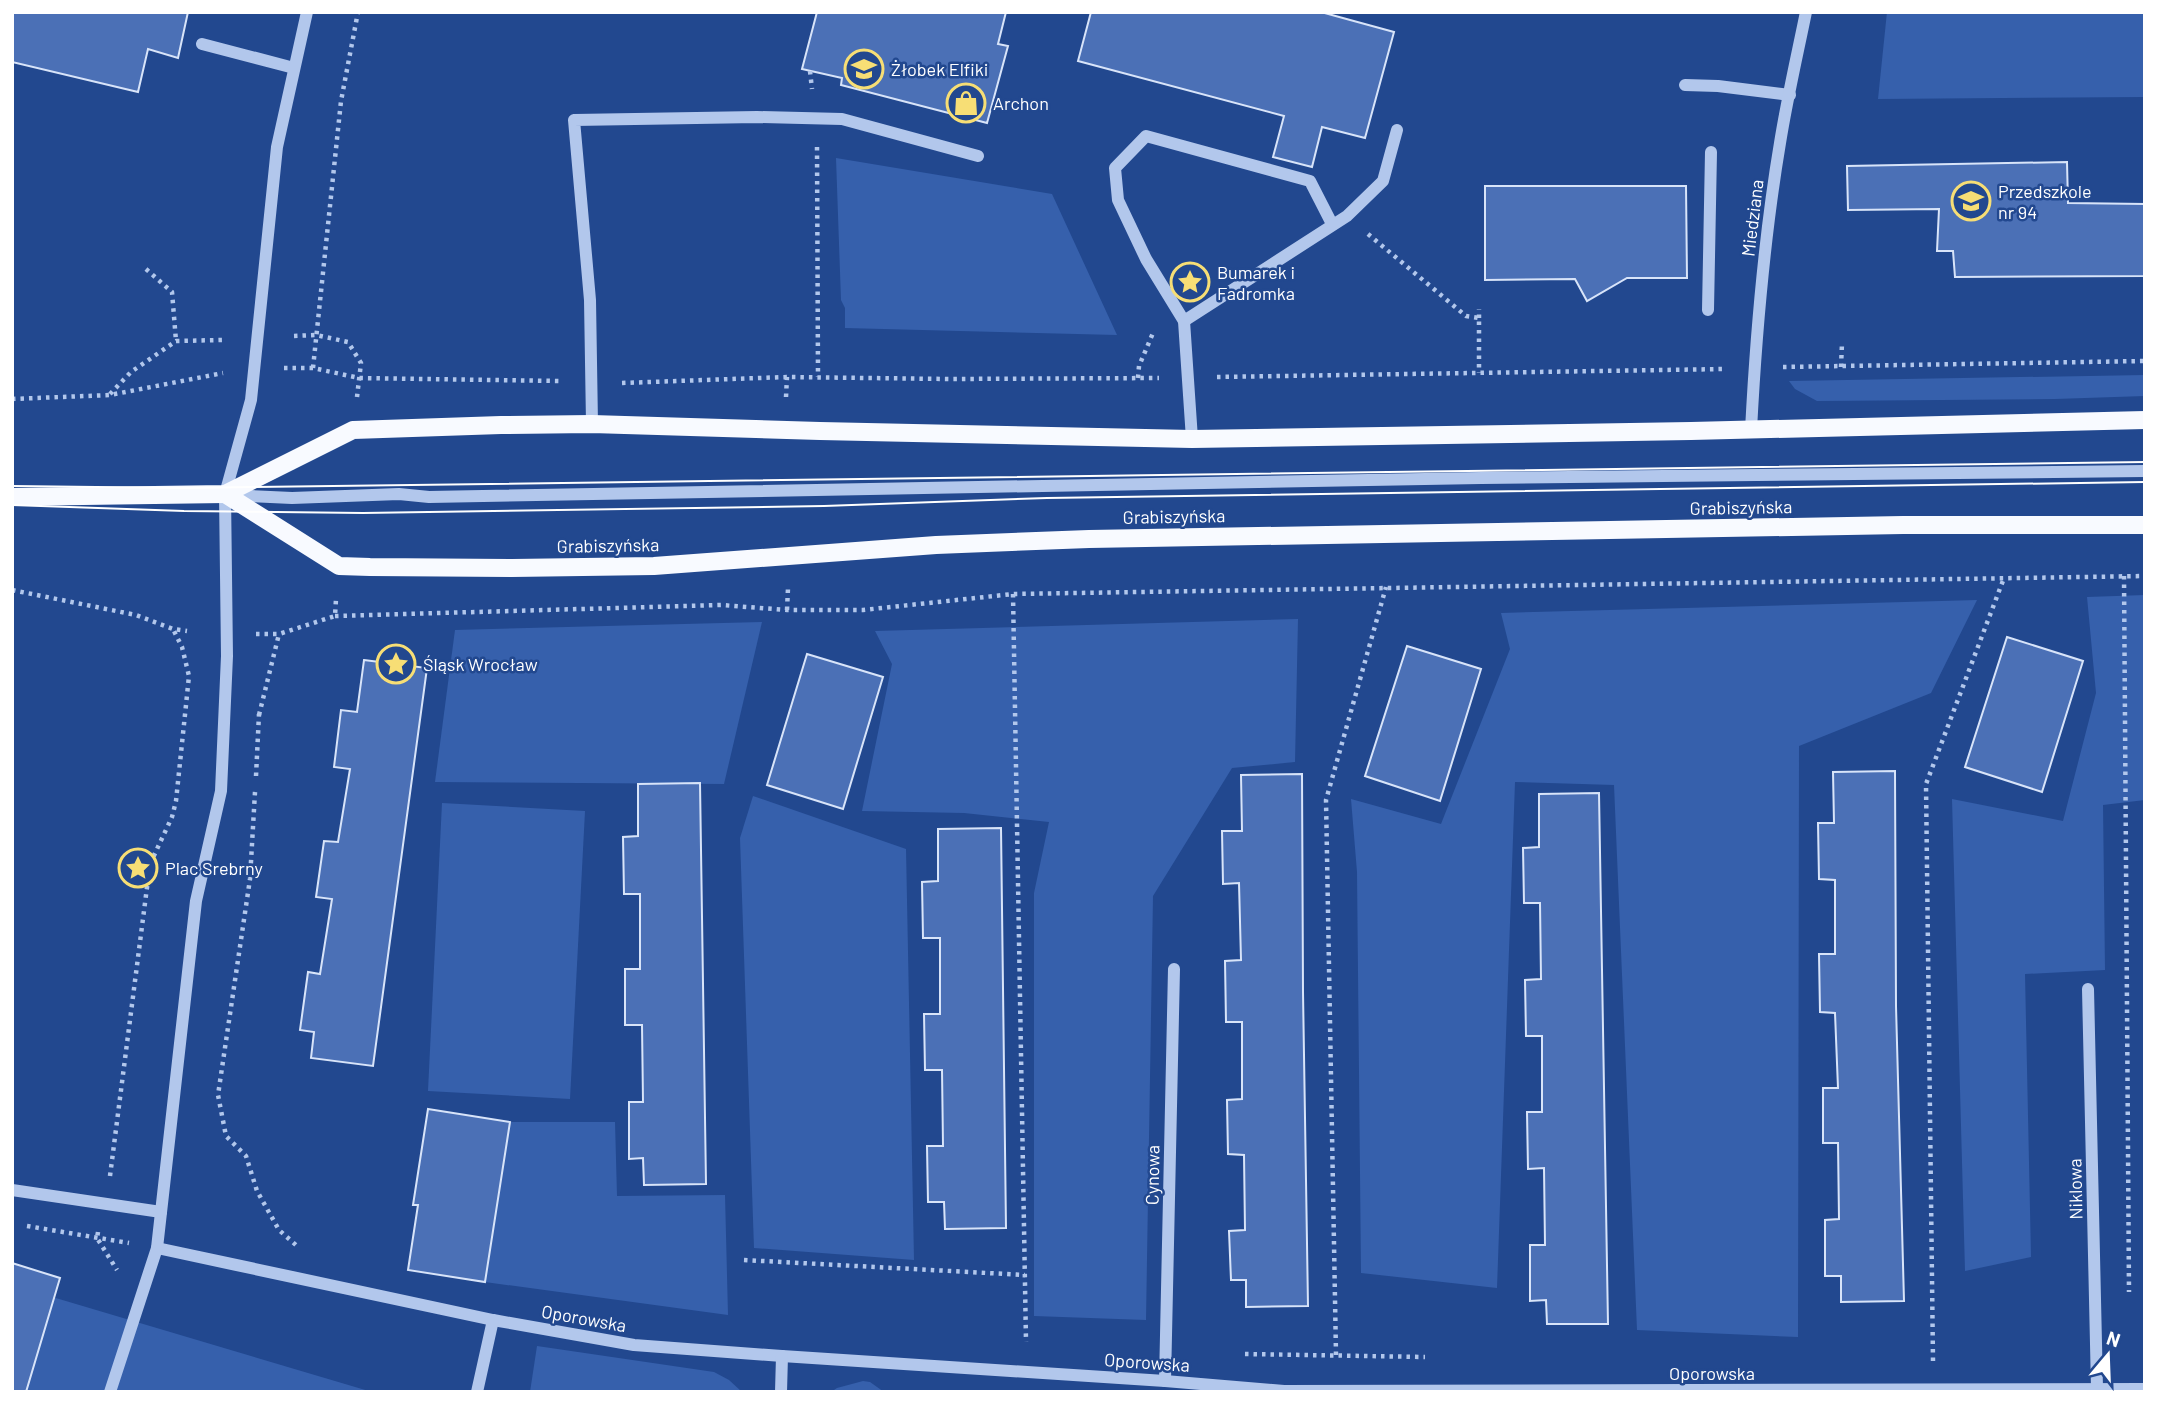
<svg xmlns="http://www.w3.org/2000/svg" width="2157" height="1404" viewBox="0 0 2157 1404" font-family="Barlow,sans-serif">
	<rect width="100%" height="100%" fill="#22488f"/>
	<g fill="#3660ac">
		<path d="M 1887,12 L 2145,12 L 2145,97 L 1878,99 Z"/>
		<path d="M 836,158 L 1052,194 L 1117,335 L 845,328 L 845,308 L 841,300 Z"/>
		<path d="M 2145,375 L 2145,396 L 2055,399 L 1817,401 L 1795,389 L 1789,381 Z"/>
		<path d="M 2145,595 L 2145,800 L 2103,805 L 2105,970 L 2025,974 L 2031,1257 L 1965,1271 L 1952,799 L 2063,821 L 2096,693 L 2087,597 Z"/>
		<path d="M 1977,600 L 1931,693 L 1799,746 L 1798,1337 L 1637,1330 L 1614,785 L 1515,782 L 1497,1288 L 1361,1273 L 1357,872 L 1351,799 L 1441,824 L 1510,649 L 1501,613 Z"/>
		<path d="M 1298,619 L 1295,762 L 1232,768 L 1153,896 L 1146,1320 L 1034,1316 L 1034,893 L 1049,822 L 964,813 L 862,811 L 892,664 L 875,631 Z"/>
		<path d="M 762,622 L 724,784 L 435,782 L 455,630 Z"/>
		<path d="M 753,796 L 906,849 L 914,1260 L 754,1248 L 740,838 Z"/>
		<path d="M 442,803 L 585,811 L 570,1099 L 428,1091 Z"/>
		<path d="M 510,1122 L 615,1122 L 617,1196 L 725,1195 L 728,1315 L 485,1282 Z"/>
		<path d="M 12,1285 L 372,1392 L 12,1392 Z"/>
		<path d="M 537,1346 L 714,1372 L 729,1380 L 742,1392 L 530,1392 Z"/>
		<path d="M 863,1381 L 870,1382 L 884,1392 L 831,1392 L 837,1388 Z"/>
	</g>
	<g fill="#4b70b6" stroke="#d8e4f9" stroke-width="2">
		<path d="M 12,12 L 188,12 L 178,58 L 148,49 L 138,92 L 12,62 Z"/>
		<path d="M 817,12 L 1006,12 L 998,44 L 1008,46 L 987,123 L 841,85 L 842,78 L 802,69 Z"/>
		<path d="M 1091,12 L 1321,12 L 1394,32 L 1365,138 L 1322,127 L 1312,167 L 1273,157 L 1284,116 L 1078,61 Z"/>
		<path d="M 2067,162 L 2068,203 L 2145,204 L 2145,276 L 1955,277 L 1953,251 L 1937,251 L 1939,209 L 1848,210 L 1847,166 Z"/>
		<path d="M 1485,186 L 1686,186 L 1687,278 L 1627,278 L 1587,301 L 1575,279 L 1485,280 Z"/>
		<path d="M 2007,637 L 2083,661 L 2042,792 L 1965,767 Z"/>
		<path d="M 1407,646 L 1481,669 L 1440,801 L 1365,776 Z"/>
		<path d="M 807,654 L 883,677 L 843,809 L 767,785 Z"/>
		<path d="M 364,660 L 427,668 L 373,1066 L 311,1058 L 314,1032 L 300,1030 L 308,972 L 320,974 L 332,899 L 316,897 L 324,841 L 338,842 L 350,769 L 334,767 L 341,710 L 357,712 Z"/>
		<path d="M 1895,771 L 1896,1006 L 1904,1301 L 1841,1302 L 1841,1276 L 1825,1276 L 1825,1220 L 1839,1219 L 1838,1143 L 1823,1143 L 1823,1088 L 1838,1088 L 1835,1013 L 1820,1012 L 1819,954 L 1835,954 L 1835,880 L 1819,879 L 1818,823 L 1834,823 L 1833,772 Z"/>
		<path d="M 1302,774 L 1303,992 L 1308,1306 L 1246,1307 L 1246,1280 L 1231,1280 L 1229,1231 L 1245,1230 L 1244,1155 L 1228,1154 L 1227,1100 L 1242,1099 L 1242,1022 L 1226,1022 L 1225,961 L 1241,960 L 1239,883 L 1223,884 L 1222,831 L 1242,831 L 1241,775 Z"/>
		<path d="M 700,783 L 706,1184 L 644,1185 L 643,1158 L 629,1159 L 629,1102 L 643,1102 L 642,1025 L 625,1025 L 625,969 L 640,969 L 640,894 L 624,894 L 623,837 L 638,836 L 638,784 Z"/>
		<path d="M 1599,793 L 1608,1324 L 1547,1324 L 1546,1300 L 1530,1301 L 1530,1245 L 1545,1245 L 1544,1168 L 1528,1169 L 1527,1112 L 1542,1112 L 1542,1036 L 1526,1036 L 1525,980 L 1541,979 L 1540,903 L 1524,903 L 1523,848 L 1539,847 L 1539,794 Z"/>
		<path d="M 1001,828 L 1006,1228 L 945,1229 L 944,1202 L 928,1202 L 927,1146 L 943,1146 L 942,1070 L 925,1070 L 924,1014 L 940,1014 L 940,938 L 923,938 L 922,882 L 938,881 L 938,829 Z"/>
		<path d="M 428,1109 L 510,1122 L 485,1282 L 408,1270 L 418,1205 L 413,1205 Z"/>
		<path d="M 12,1263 L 60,1278 L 26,1392 L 12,1392 Z"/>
	</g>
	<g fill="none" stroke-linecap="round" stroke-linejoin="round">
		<g stroke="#b2c7ec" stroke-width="4.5" stroke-dasharray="3.5 5" stroke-linecap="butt">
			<path d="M 810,71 L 812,89"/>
			<path d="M 817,147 L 818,377"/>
			<path d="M 1368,234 L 1466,316 L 1479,318 L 1479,373"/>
			<path d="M 146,269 L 172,292 L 176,341"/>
			<path d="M 1479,318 L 1479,309"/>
			<path d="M 294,336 L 316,335 L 348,342 L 361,363 L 357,397"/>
			<path d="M 1783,367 L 2145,361"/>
			<path d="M 1841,367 L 1842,343"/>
			<path d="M 284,368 L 313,368 L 359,378 L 561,381"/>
			<path d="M 313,368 L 341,101 L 358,12"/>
			<path d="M 1217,377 L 1726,369"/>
			<path d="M 1138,378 L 1139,366 L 1153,333"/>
			<path d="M 622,383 L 787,377 L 949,379 L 1159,378"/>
			<path d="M 110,394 L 131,372 L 176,341 L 222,340"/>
			<path d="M 786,397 L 787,377"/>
			<path d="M 12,399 L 110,395 L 223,373"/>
			<path d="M 2124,576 L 2129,1292"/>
			<path d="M 12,590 L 136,615 L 173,629 L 187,631"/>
			<path d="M 1013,594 L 1026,1342"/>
			<path d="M 787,610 L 788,588"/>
			<path d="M 335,616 L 721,605 L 787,610 L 863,610 L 1013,594 L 2145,576"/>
			<path d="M 256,634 L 279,634 L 335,616 L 336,599"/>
			<path d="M 259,715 L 279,634"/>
			<path d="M 256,776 L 259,714"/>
			<path d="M 255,792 L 250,879 L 218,1095 L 226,1136 L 246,1156 L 257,1191 L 279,1230 L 297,1246"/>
			<path d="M 110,1176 L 150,864 L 172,817 L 176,801 L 189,676 L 182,647 L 173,629"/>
			<path d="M 27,1226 L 129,1243"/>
			<path d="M 98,1232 L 97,1238 L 117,1270"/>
			<path d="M 744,1260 L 1025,1275"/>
			<path d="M 1245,1354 L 1425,1357"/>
			<path d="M 1336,1355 L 1326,800 L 1386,587"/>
			<path d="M 1933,1361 L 1926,784 L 2004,578"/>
		</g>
		<g stroke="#b2c7ec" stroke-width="12">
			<path d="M 202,44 L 294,68"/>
			<path d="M 1685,85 L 1718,86 L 1790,95"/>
			<path d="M 1708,310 L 1711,152"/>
			<path d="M 1184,321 L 1347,216 L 1383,181 L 1397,130"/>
			<path d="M 592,424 L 590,300 L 574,120 L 757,117 L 842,119 L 978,156"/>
			<path d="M 1751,430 C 1756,334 1764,238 1780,143 C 1787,99 1797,56 1806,12"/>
			<path d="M 1192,439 L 1184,321 L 1146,259 L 1118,200 L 1115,168 L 1146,136 L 1310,181 L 1332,224"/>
			<path d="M 229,495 L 292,498 L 399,494 L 429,497 L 1481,478 L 2145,471"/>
			<path d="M 2088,989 L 2097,1388"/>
			<path d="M 12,1190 L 161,1212"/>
			<path d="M 157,1248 L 493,1320 L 634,1345 L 782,1356 L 1165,1381 L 1284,1391 L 2145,1389"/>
			<path d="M 1165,1381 L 1174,969"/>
			<path d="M 110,1392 L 157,1248 L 196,901 L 221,791 L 227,656 L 225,494 L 251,400 L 277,147 L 307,12"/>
			<path d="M 477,1392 L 493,1320"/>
			<path d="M 781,1392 L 782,1356"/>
		</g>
		<g stroke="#f8faff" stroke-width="18">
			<path d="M 225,494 L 339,566 L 370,567 L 512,568 L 654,566 L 936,545 L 1089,539 L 1903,525 L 2145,525"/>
			<path d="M 12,497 L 225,494 L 353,430 L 501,425 L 592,424 L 820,431 L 1192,439 L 1691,431 L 2145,420"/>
		</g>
		<g stroke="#fff" stroke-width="2">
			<path d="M 12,486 L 181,488 L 2145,462"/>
			<path d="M 12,505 L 184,511 L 363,513 L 824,506 L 1047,498 L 2145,482"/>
		</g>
	</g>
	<defs>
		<symbol id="school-ring" viewBox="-11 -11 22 22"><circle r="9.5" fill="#22488f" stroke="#f7de75" stroke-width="1.5"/><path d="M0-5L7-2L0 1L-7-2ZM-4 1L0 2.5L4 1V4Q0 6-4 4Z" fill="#f7de75"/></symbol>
		<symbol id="shop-ring" viewBox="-11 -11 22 22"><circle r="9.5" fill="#22488f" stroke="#f7de75" stroke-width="1.5"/><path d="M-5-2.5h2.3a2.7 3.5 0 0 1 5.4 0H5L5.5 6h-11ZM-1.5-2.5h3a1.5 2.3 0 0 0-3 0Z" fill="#f7de75"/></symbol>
		<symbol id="sight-ring" viewBox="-11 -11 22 22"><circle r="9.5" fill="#22488f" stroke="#f7de75" stroke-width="1.5"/><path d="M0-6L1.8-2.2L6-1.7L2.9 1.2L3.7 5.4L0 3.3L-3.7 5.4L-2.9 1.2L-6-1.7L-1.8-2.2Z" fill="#f7de75"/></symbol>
	</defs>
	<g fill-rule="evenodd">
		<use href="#school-ring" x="842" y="47" width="44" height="44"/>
		<use href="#shop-ring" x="944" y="81" width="44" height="44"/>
		<use href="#school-ring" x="1949" y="179" width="44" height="44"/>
		<use href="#sight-ring" x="1168" y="260" width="44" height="44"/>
		<use href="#sight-ring" x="374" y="642" width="44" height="44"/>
		<use href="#sight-ring" x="116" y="846" width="44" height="44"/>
	</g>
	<g text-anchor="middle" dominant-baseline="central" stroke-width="5" stroke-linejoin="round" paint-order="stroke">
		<g font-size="18" fill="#fff" stroke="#22488f" text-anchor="start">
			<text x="891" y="69">Żłobek Elfiki</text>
			<text x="993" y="103">Archon</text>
			<text x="1998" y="191">Przedszkole<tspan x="1998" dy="21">nr 94</tspan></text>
			<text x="1217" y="272">Bumarek i<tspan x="1217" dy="21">Fadromka</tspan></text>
			<text x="423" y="664">Śląsk Wrocław</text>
			<text x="165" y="868">Plac Srebrny</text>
		</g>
		<g font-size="18" fill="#fff" stroke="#22488f">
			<text transform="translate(1752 218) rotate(-83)">Miedziana</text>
			<text transform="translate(1741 507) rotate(-1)">Grabiszyńska</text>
			<text transform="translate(1174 516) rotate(-1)">Grabiszyńska</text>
			<text transform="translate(608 545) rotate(-1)">Grabiszyńska</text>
			<text transform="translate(1152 1175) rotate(-89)">Cynowa</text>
			<text transform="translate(2075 1189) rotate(-91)">Niklowa</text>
			<text transform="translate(584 1318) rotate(10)">Oporowska</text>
			<text transform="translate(1147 1362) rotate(4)">Oporowska</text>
			<text x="1712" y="1373">Oporowska</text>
		</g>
	</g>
	<rect width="2157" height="1404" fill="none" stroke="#ffffff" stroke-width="28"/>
	<g transform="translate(2108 1355) rotate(19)" stroke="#22488f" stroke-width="5" paint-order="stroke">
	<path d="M0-5L12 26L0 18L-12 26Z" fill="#ffffff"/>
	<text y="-10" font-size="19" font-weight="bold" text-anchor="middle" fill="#ffffff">N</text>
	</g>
</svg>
